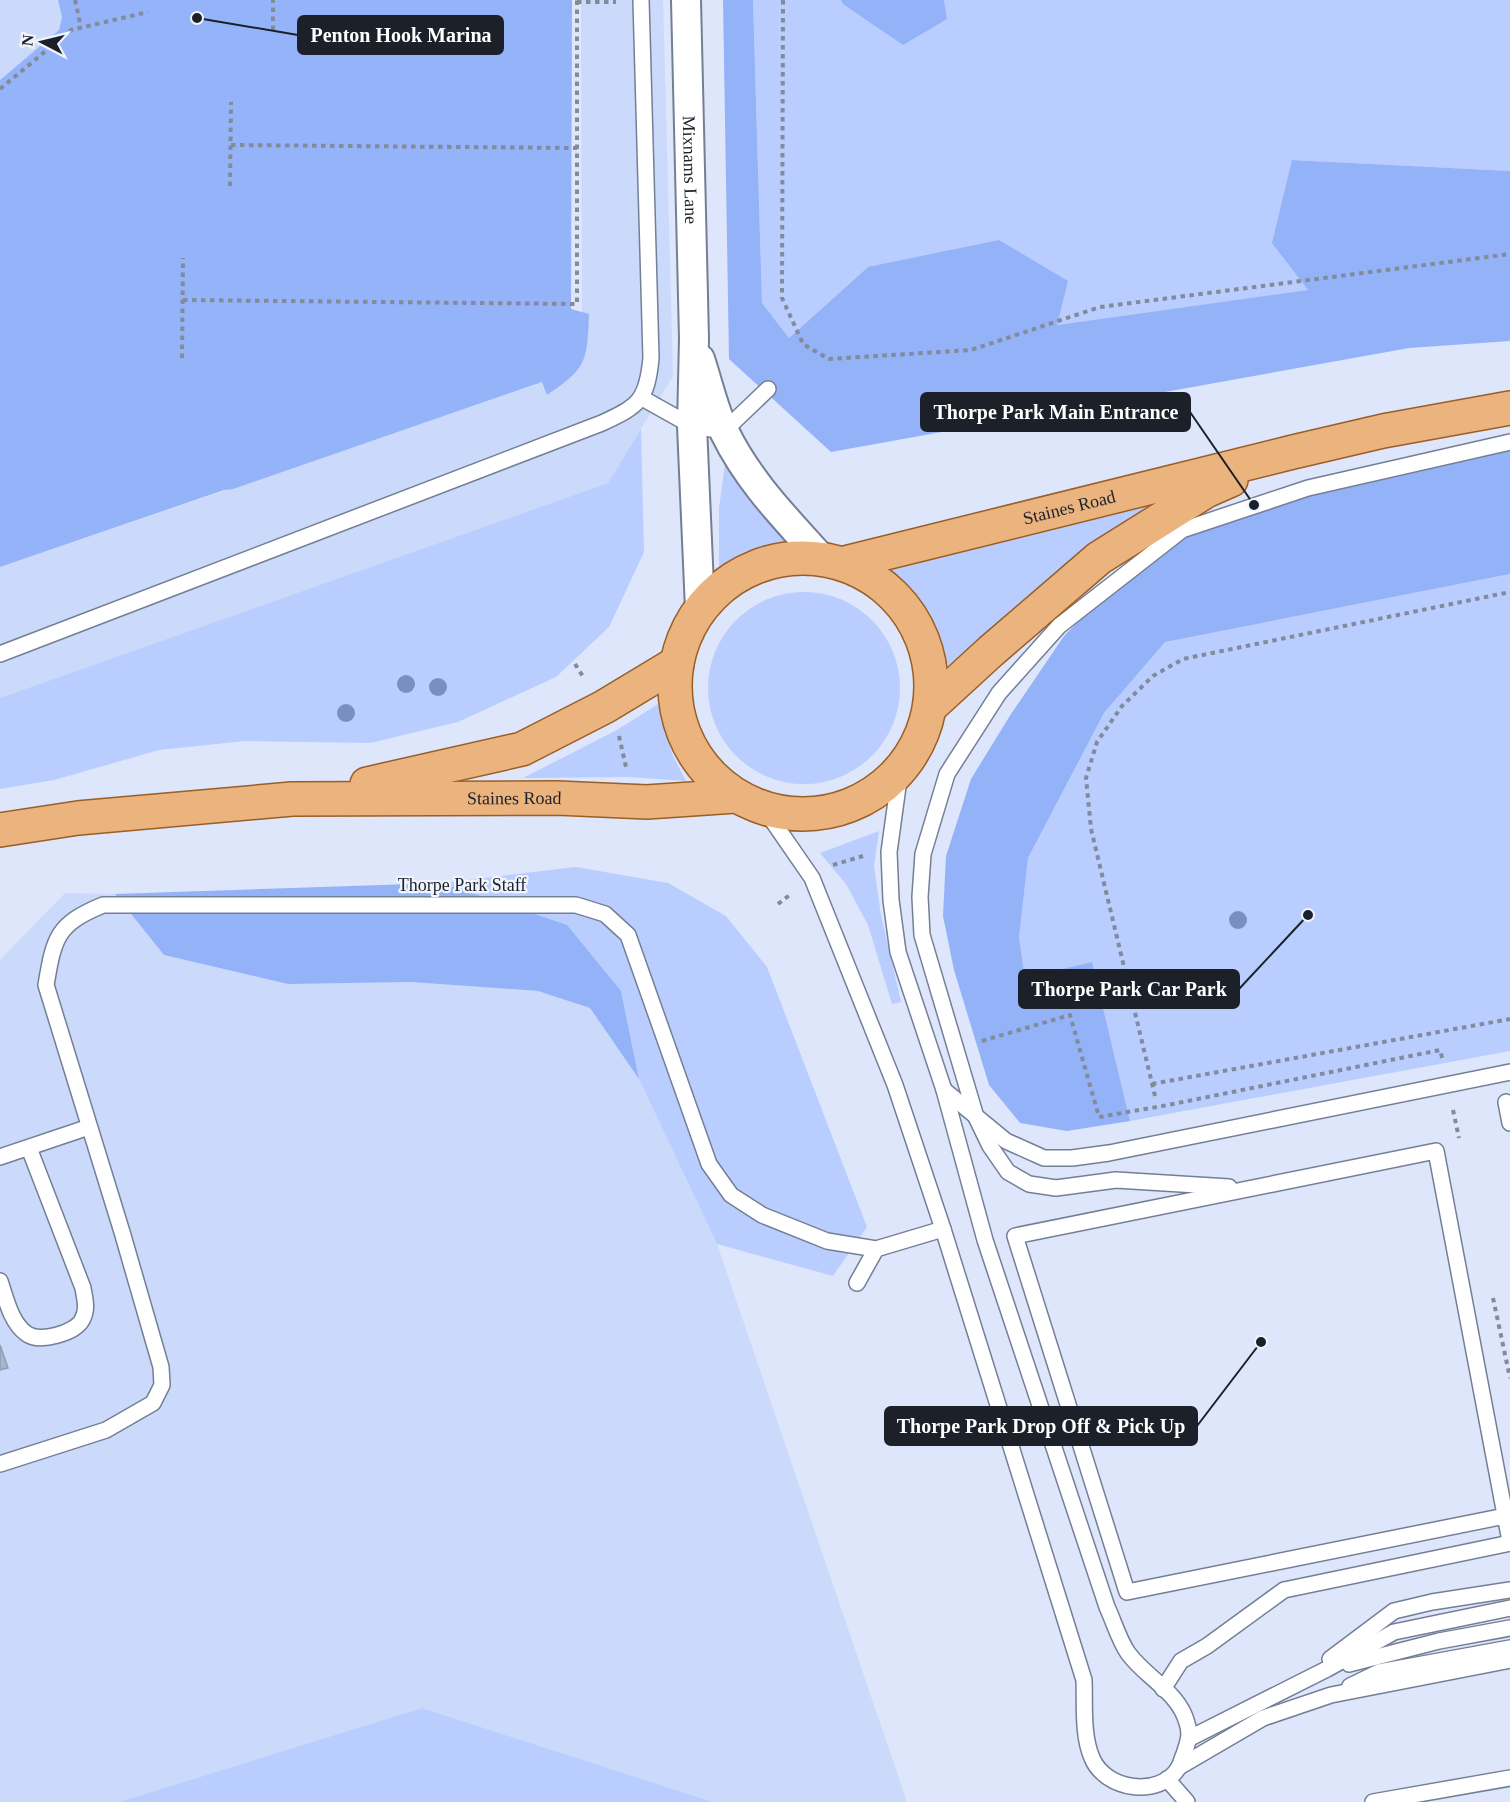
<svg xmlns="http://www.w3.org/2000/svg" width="1510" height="1802" viewBox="0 0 1510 1802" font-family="Georgia,serif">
	<rect width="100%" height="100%" fill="#dde6fb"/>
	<g fill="#cbd9fa">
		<path d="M 0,0 L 58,0 L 62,17 L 59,30 L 0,80 Z"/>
		<path d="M 581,0 L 663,0 L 673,376 L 608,483 L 0,698 L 0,567 L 543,382 L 547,395 L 589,314 L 582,313 Z"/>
		<path d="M 65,893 L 115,894 L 164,955 L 288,984 L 411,982 L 538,991 L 590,1008 L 639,1079 L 717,1244 L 907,1802 L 713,1802 L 422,1708 L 119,1802 L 0,1802 L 0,960 Z"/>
	</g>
	<g fill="#b9cefe">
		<path d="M 753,0 L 841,0 L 843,4 L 947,19 L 944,0 L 1510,0 L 1510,171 L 1292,160 L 1309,290 L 1057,325 L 868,267 L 789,338 L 762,303 Z"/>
		<path d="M 641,429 L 644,552 L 609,627 L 556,677 L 458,722 L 370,743 L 245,741 L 159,750 L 54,780 L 0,789 L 0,698 L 608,483 Z"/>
		<path d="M 725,464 L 751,501 L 790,544 L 746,551 L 719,566 L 719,508 Z"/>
		<path d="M 1156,500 L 947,666 L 938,634 L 916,594 L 887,569 Z"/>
		<path d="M 1510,574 L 1510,1051 L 1130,1121 L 1092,963 L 1025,978 L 1019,938 L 1028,858 L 1104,713 L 1164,642 Z"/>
		<circle cx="804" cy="688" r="96"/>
		<path d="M 658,704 L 673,756 L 686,781 L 628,777 L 523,778 L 617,730 Z"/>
		<path d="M 879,831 L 874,866 L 881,915 L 901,1002 L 892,1004 L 868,925 L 846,884 L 820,853 Z"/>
		<path d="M 576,867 L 668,883 L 726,916 L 767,967 L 867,1227 L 833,1276 L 717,1244 L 639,1079 L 621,991 L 442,883 Z"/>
		<path d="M 422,1708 L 713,1802 L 119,1802 Z"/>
	</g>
	<g fill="#94b2f8">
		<path d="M 723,0 L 753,0 L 762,303 L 789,338 L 868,267 L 999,240 L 1068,281 L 1057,325 L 1308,290 L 1272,243 L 1292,160 L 1510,171 L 1510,341 L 1409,348 L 831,452 L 729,359 Z"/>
		<path d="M 841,0 L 944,0 L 947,19 L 903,45 L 843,4 Z"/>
		<path d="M 1510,442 L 1510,574 L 1165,642 L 1104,713 L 1028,858 L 1019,938 L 1025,978 L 1092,962 L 1130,1121 L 1067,1131 L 1020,1123 L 989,1085 L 954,970 L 943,916 L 946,856 L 971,779 L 1011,714 L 1064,636 L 1120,579 L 1182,530 L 1308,488 Z"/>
		<path d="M 442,883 L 567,925 L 621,991 L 639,1079 L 590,1008 L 538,991 L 411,982 L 288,984 L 164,955 L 115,894 Z"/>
	</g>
	<path fill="#94b3f9" d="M 58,0 L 572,0 L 571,309 L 589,314 C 587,362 587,368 547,395 L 542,382 L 233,489 L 224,490 L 0,567 L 0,80 L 59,30 L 62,17 Z"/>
	<path fill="#a9b4cc" stroke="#929db5" stroke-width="1.5" d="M 0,1345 L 8,1368 L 0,1370 Z"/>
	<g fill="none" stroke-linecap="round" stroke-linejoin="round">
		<defs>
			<g id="service">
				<path d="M 642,398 L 692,426 L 724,431 L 768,389"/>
				<path d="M 0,654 L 602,423 C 639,406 647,400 651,358 L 641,0"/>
				<path d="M 765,810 L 812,878 L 895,1085 L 943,1229 L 1084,1680 C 1085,1705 1082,1735 1092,1758 C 1105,1790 1160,1799 1179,1767 C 1181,1763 1182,1758 1184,1754 C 1188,1742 1191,1734 1187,1723 C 1179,1692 1146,1678 1128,1653 C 1119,1640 1114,1622 1107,1607 L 985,1240 L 944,1090 L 898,952 L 891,900 L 889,852 L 900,772"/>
				<path d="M 944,1090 L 1006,1141 L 1044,1158 L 1072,1158 L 1109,1153 L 1510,1072"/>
				<path d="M 1506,1102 L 1510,1123"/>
				<path d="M 0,1157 L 89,1127"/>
				<path d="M 1229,1187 L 1116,1180 L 1056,1188 L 1029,1184 L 1008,1172 L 990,1146 L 976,1117 L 922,935 L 920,897 L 923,854 L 947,774 L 999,693 L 1059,626 L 1182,530 L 1308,488 L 1510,442"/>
				<path d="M 0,1281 C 6,1299 11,1323 27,1334 C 40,1343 75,1333 82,1320 C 88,1310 85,1300 83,1288 L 29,1148"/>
				<path d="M 857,1283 L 876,1249 L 943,1229"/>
				<path d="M 0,1464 L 106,1430 L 153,1403 L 162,1385 L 161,1367 L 122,1232 L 46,985 C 54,937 57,924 103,905 L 576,905 L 605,914 L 628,935 L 709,1164 L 731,1195 L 762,1215 L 827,1241 L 876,1249"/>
				<path d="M 1505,1516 L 1127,1592 L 1015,1236 L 1436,1151 L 1510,1541"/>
				<path d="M 1330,1659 L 1394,1611 L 1432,1602 L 1510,1590"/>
				<path d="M 1349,1664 L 1439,1641 L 1510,1628"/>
				<path d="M 1350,1686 L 1379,1672 L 1510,1648"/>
				<path d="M 1163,1689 L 1181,1661 L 1207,1646 L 1284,1590 L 1510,1543"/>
				<path d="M 1190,1738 L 1327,1669 L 1394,1632 L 1510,1608"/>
				<path d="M 1179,1767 L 1263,1718 L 1331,1695 L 1510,1660"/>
				<path d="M 1167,1779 L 1187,1802"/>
				<path d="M 1373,1802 L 1510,1778"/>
			</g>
			<g id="minor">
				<path id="s1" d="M 686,0 L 694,339 L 692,426 L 700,609"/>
				<path d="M 700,359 C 708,383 714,411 725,433 C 749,482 786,519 821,558"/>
			</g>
			<g id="primary">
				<circle cx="803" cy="686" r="128"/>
				<path id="s2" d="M 845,563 L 1293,452 L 1383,431 L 1510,408"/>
				<path d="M 931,706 L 991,651 L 1099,558 L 1206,491 L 1231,480"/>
				<path d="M 367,784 L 522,749 L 604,707 L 677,663"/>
				<path id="s3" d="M 0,830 L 78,818 L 292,799 L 557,798 L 647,802 L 736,796"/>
			</g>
		</defs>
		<use href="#service" stroke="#747f96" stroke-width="18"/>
		<use href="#minor" stroke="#747f96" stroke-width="32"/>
		<use href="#primary" stroke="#9a5e27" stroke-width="36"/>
		<g stroke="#838a99" stroke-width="4" stroke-dasharray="4.5 4.5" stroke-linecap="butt">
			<path d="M 75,0 L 81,27"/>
			<path d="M 783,0 L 782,298 L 803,344 L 829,359 L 971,350 L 1100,307 L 1510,254"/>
			<path d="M 577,2 L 616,2"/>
			<path d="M 273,30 L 273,0"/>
			<path d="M 0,89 L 71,30 L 148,12"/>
			<path d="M 231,145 L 577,148"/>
			<path d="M 230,186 L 231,102"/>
			<path d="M 183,300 L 577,304 L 577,0"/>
			<path d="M 182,358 L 183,258"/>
			<path d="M 575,664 L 584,678"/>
			<path d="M 619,736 L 626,767"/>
			<path d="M 833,865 L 863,856"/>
			<path d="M 778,904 L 791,894"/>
			<path d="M 982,1041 L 1070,1015 L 1099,1117 L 1168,1105 L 1440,1050 L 1443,1061"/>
			<path d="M 1152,1084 L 1510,1019"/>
			<path d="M 1155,1096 L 1091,829 L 1086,778 L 1097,742 L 1122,706 L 1153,676 L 1183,659 L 1510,592"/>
			<path d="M 1453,1110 L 1459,1138"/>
			<path d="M 1493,1298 L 1510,1378"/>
		</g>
		<use href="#service" stroke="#fff" stroke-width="15"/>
		<use href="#minor" stroke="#fff" stroke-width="28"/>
		<use href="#primary" stroke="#ebb37d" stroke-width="33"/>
	</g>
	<g fill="#7b8ec4">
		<circle cx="406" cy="684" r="9"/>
		<circle cx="438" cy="687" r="9"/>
		<circle cx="346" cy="713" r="9"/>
		<circle cx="1238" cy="920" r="9"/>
	</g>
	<g text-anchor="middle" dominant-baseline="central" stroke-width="4.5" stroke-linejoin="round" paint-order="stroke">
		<g font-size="18" fill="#1b2029" stroke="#eff4fe">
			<text stroke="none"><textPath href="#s1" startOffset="170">Mixnams Lane</textPath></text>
			<text stroke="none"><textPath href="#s2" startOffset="231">Staines Road</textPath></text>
			<text stroke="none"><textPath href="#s3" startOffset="516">Staines Road</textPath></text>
			<text x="462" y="885">Thorpe Park Staff</text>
		</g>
	</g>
	<path fill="none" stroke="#1b2029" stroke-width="2" d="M197 18L298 35M1254 505L1190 412M1308 915L1239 989M1261 1342L1197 1426"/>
	<g fill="#1b2029" stroke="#eff4fe" stroke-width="2">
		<circle cx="197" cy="18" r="6"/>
		<circle cx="1254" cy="505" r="6"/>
		<circle cx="1308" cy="915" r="6"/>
		<circle cx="1261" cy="1342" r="6"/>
	</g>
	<g fill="#1b2029" stroke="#1b2029" stroke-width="2">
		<rect x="298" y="16" width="205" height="38" rx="6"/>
		<rect x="921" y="393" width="269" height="38" rx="6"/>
		<rect x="1019" y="970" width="220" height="38" rx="6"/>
		<rect x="885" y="1407" width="312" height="38" rx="6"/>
	</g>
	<g font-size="20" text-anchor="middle" font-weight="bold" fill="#fff">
		<text x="401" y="42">Penton Hook Marina</text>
		<text x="1056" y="419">Thorpe Park Main Entrance</text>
		<text x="1129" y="996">Thorpe Park Car Park</text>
		<text x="1041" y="1433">Thorpe Park Drop Off &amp; Pick Up</text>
	</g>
	<g transform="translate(42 42) rotate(277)" stroke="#eff4fe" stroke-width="4.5" paint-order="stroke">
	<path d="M0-4.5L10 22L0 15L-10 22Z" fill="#1b2029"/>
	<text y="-9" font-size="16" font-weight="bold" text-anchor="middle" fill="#1b2029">N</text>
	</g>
</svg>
